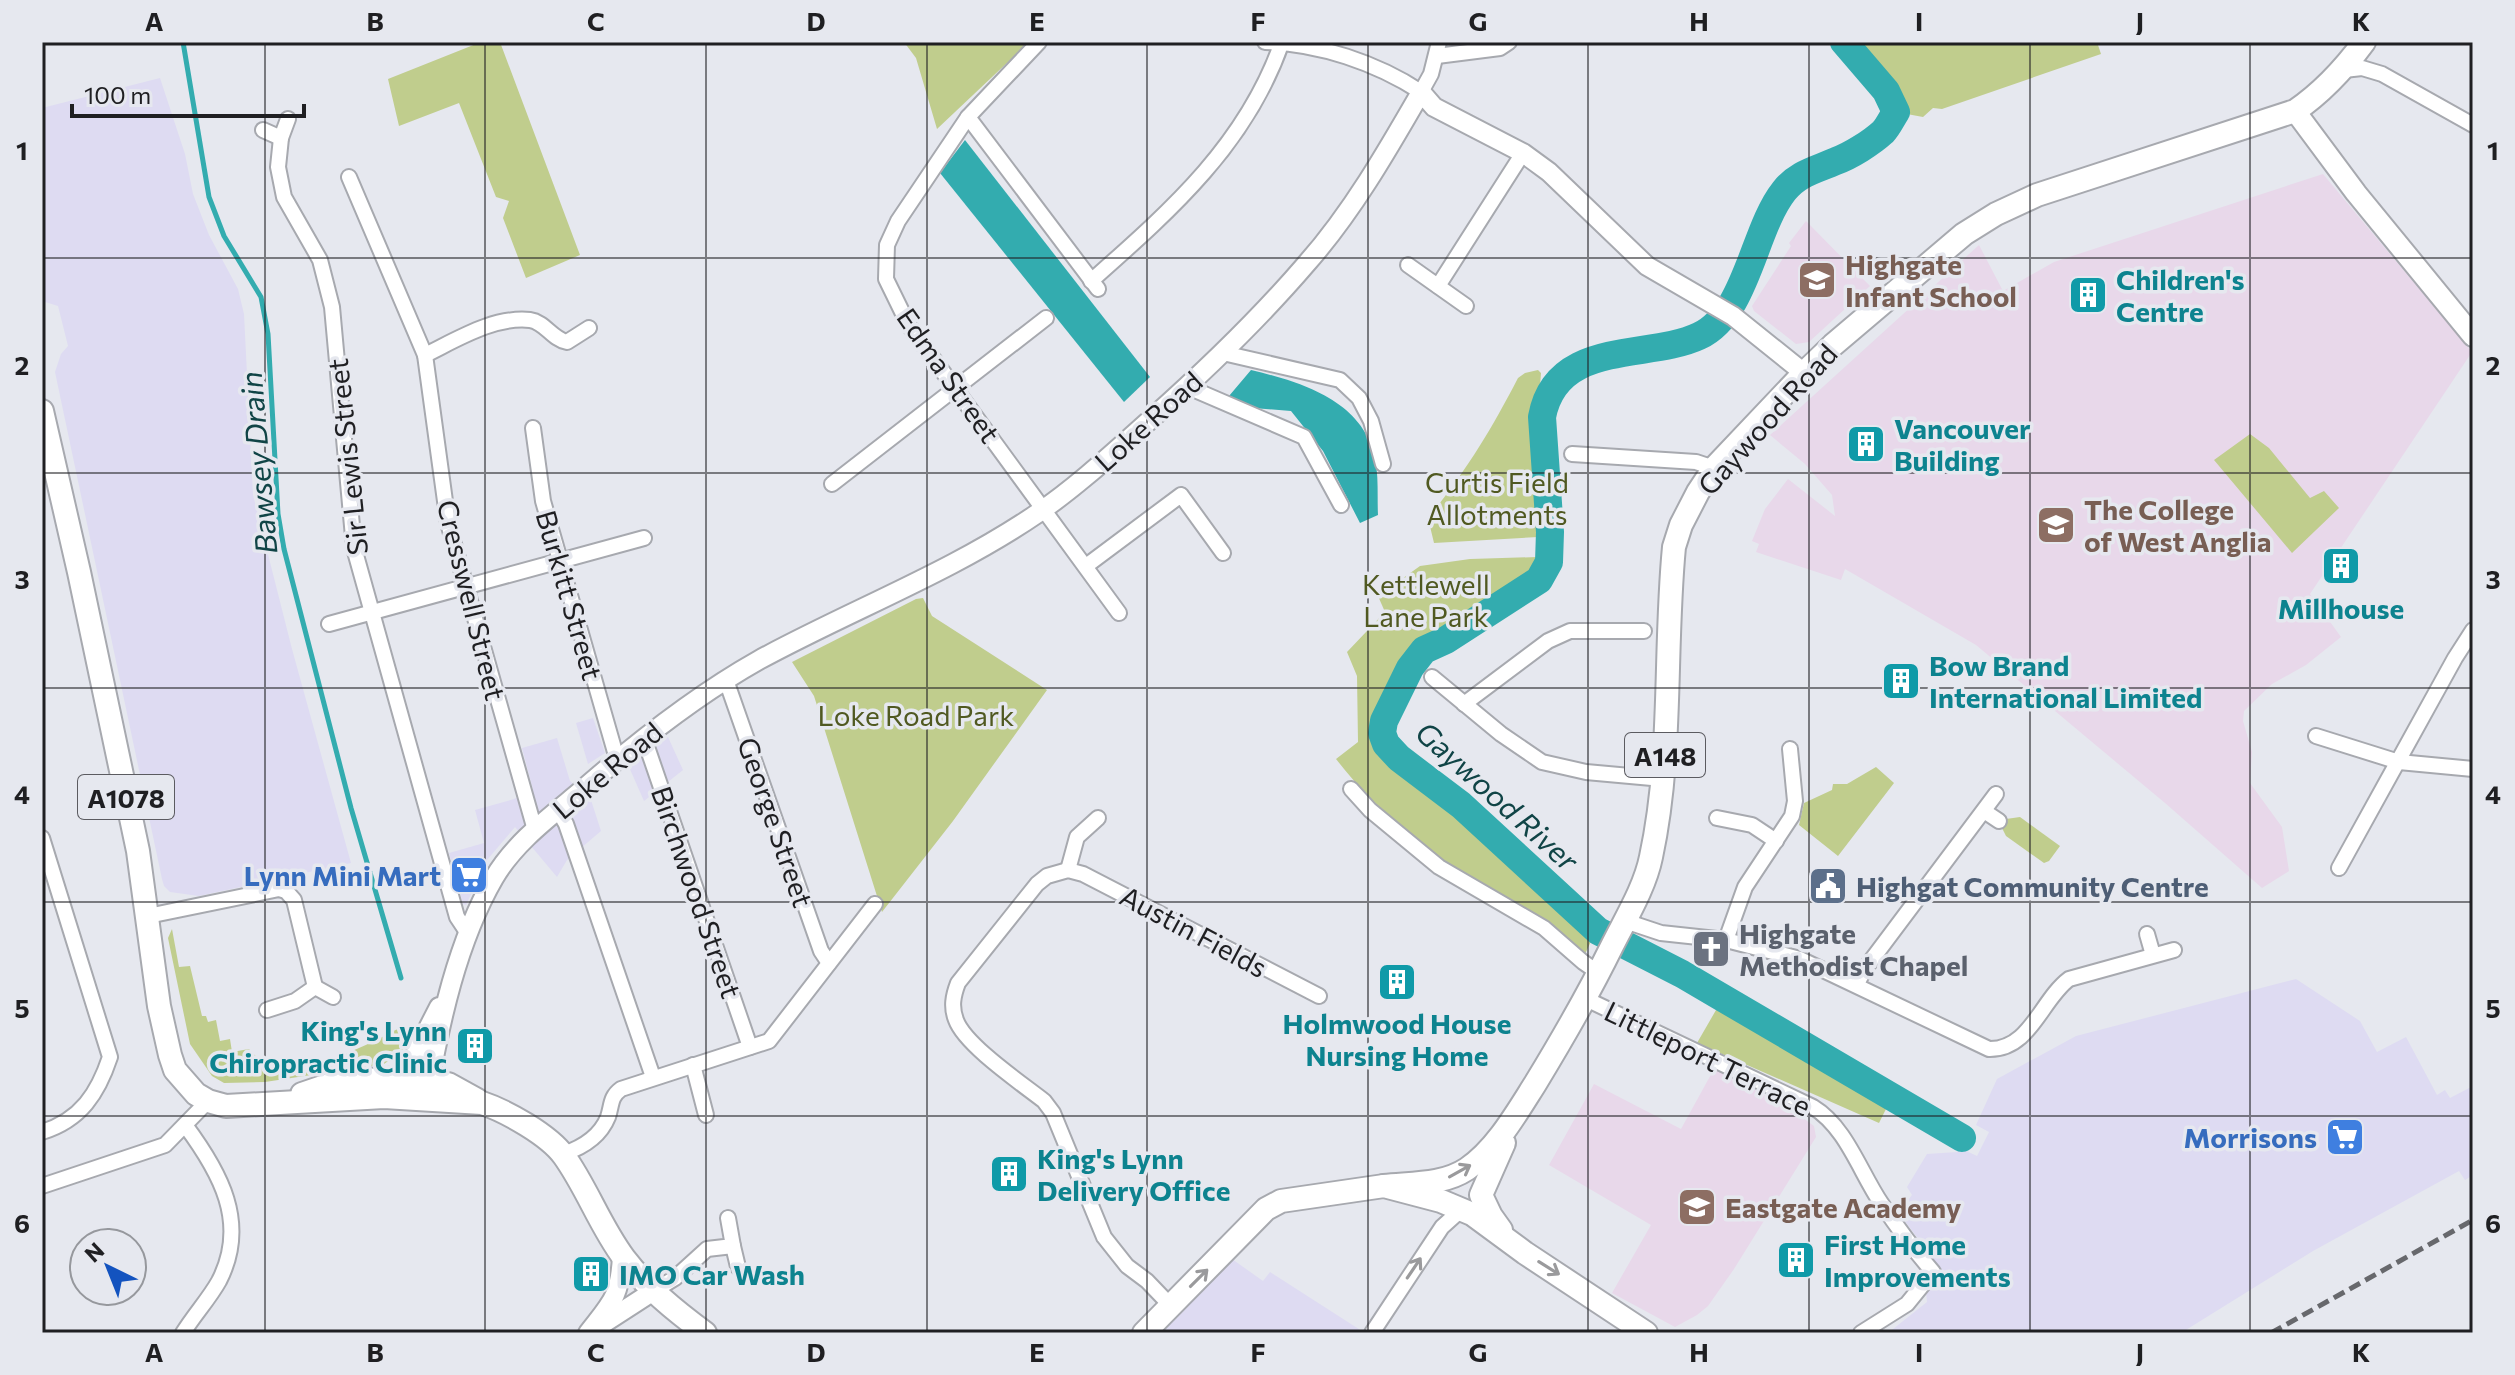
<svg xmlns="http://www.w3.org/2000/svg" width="2515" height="1375" viewBox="0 0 2515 1375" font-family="Commissioner,sans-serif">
	<rect width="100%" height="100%" fill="#e6e8ef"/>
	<g fill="#dedbf2">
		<path d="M 160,78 L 185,154 L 193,194 L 209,235 L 238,289 L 244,314 L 253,495 L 292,649 L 351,863 L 199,896 L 170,892 L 164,886 L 162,879 L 55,372 L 61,354 L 68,346 L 58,306 L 42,301 L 42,108 Z"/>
		<path d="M 593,718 L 605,753 L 588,764 L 576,723 Z"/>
		<path d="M 668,737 L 683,770 L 644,801 L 629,767 Z"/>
		<path d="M 557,738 L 570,781 L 591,800 L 601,831 L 567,860 L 557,877 L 515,827 L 487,860 L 466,905 L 463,904 L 449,853 L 484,843 L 475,810 L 514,799 L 533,790 L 522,748 Z"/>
		<path d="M 2296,979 L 2360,1021 L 2377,1052 L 2406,1037 L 2437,1095 L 2445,1090 L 2450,1098 L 2473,1086 L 2473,1175 L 2465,1180 L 2459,1171 L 2313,1251 L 2181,1333 L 1888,1333 L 1927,1302 L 1922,1244 L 1898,1212 L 1912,1195 L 1907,1187 L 1927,1154 L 1957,1152 L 1960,1148 L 1977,1156 L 1989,1132 L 1976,1125 L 1997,1079 L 2076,1036 Z"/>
		<path d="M 1232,1259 L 1263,1281 L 1270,1272 L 1365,1333 L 1160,1333 Z"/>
	</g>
	<g fill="#e8d8ea">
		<path d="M 2323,174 L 2472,352 L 2310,594 L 2341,637 L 2306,665 L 2272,684 L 2244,711 L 2243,721 L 2252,752 L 2250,783 L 2282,827 L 2289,871 L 2262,888 L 2165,803 L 1976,645 L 1845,569 L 1841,580 L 1756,552 L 1759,544 L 1752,541 L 1765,509 L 1788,479 L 1835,516 L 1832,495 L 1805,464 L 1770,435 L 1979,245 L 2003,291 L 2054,262 Z"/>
		<path d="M 1806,221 L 1870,286 L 1809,342 L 1796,344 L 1754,311 L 1752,306 L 1791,246 L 1789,243 Z"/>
		<path d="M 1714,1069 L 1788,1107 L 1814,1126 L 1816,1137 L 1734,1269 L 1708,1306 L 1697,1315 L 1675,1327 L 1612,1293 L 1651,1225 L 1549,1165 L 1594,1084 L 1681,1129 Z"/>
	</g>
	<g fill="#c0cd8d">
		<path d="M 481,42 L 500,42 L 580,255 L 526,278 L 503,218 L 509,201 L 496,197 L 459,103 L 399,126 L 388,79 Z"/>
		<path d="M 904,42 L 1029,42 L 937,129 L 916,58 Z"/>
		<path d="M 1844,42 L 2097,42 L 2101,54 L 1942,109 L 1933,108 L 1923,117 L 1896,112 L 1886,91 Z"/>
		<path d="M 1538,370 L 1541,373 L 1537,427 L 1538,537 L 1434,543 L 1428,518 C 1466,471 1490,432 1518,378 L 1525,373 Z"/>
		<path d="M 2250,434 L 2269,448 L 2310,498 L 2324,491 L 2339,508 L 2292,553 L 2214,460 Z"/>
		<path d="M 1538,557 L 1538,577 L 1452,620 L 1422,643 L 1409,656 L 1392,689 L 1376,731 L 1380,743 L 1406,773 L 1461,815 L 1594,935 L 1585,954 C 1544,916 1504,899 1457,870 C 1409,841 1371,803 1336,759 L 1358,742 L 1357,676 L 1347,652 L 1385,612 L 1378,596 L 1420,566 L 1470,559 Z"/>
		<path d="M 923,598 L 932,616 L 1047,690 L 953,821 L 882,912 L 814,696 L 792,662 L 916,599 Z"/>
		<path d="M 1876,767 L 1894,783 L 1838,856 L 1799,825 L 1804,803 L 1832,790 L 1833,784 L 1847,784 Z"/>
		<path d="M 2020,817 L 2060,846 L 2049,861 L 2044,863 L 2006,836 L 2001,826 L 2006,819 Z"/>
		<path d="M 172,929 L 179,967 L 190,966 L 202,1016 L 206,1016 L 208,1022 L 216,1020 L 220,1041 L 230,1039 L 232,1052 L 249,1049 C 281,1092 368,1045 403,1026 L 408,1039 L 402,1051 L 384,1064 L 265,1082 L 224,1083 L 212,1076 L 190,1044 L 168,938 Z"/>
		<path d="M 1727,991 L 1825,1055 L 1894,1093 L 1879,1123 L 1697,1043 Z"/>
	</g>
	<g fill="#33acaf">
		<path d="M 965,140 L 1150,377 L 1124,402 L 940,173 Z"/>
		<path d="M 1251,370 C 1301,382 1364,401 1375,459 C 1379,477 1377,497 1378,515 L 1360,523 L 1323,451 L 1291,411 L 1253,408 L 1229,396 Z"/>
	</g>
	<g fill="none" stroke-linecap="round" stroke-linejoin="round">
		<path stroke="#33acaf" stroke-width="5" d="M 183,42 L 209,197 L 224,236 L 261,297 L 268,334 L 278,514 L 284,549 L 351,808 L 401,978"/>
		<path stroke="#33acaf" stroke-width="28" d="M 1844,42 L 1886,91 L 1896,112 C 1892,118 1888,127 1883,132 C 1871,143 1850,156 1836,161 C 1816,170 1798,173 1784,191 C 1753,230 1747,314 1699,336 C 1648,360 1556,339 1542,417 L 1550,532 L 1549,562 L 1539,580 L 1446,640 L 1424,650 L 1410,668 L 1384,721 L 1382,733 L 1386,744 L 1399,758 L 1461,805 L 1598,931 L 1682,974 L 1962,1138"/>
		<defs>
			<g id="minor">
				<path d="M 1039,42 L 968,117 L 898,221 L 887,245 L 886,279 L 908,324 L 1119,613"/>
				<path d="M 1265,42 C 1318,43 1377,63 1421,92 L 1431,74 L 1439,42"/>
				<path d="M 1437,56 L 1500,48 L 1509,42"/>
				<path d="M 2344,70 L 2362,68 L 2382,74 L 2473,125"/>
				<path d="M 968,117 L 1098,289"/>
				<path d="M 288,119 L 281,138 L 278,167 L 284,197 L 320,260 L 332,307 L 354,548 L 457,917 L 469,935"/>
				<path d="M 263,130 L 281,138"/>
				<path d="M 349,177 L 425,355 L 448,523 L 535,830"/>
				<path d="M 1408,265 L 1466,306"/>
				<path d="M 1091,281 C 1170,211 1246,145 1282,42"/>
				<path d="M 1438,286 L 1523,153"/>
				<path d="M 1223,353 L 1340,380 L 1359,398 L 1371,421 L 1383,464"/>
				<path d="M 425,355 C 456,340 494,316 530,320 C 545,322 552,339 567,342 L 589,328"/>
				<path d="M 1188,387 L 1304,437 L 1341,505"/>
				<path d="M 533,428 L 543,501 L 617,759"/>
				<path d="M 1572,454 L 1696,462 L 1714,468"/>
				<path d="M 832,484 L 1046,318"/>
				<path d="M 1086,566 L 1181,495 L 1223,553"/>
				<path d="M 329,624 L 644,538"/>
				<path d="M 1432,677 L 1501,734 L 1542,762 L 1586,772 L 1663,779"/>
				<path d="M 726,680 L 821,951 L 829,963"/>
				<path d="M 1464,704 L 1548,641 L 1570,631 L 1644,631"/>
				<path d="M 2316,736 L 2399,762 L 2473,769"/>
				<path d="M 644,738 L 750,1047"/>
				<path d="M 1351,789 L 1370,810 L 1439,867 L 1544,928 L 1583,962 L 1599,973"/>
				<path d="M 558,810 L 566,824 L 653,1077"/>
				<path d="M 1984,811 L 1999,821"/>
				<path d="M 1717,818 L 1752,825 L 1776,841"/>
				<path d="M 42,838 L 110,1057 C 98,1093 81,1120 42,1132"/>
				<path d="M 2339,868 L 2455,658 L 2473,630"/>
				<path d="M 1068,870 L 1077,837 L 1098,818"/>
				<path d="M 148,916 L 279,889 L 286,891 L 294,900 L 315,987 L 295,1001 L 267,1010"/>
				<path d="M 1625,921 L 1661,933 L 1726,940 L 1800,959 L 1989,1049 C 2030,1050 2041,1000 2069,979 L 2174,950"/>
				<path d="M 2147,934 L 2153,955"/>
				<path d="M 1726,940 L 1745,887 L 1792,816 L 1795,801 L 1790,749"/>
				<path d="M 1857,984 L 1864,970 L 1996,794"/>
				<path d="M 315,987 L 333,997"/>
				<path d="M 1586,999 L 1813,1107 C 1846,1127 1860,1172 1881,1203 C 1897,1227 1914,1250 1933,1272 L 1907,1304 L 1861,1333"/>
				<path d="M 693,1065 L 706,1115"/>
				<path d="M 563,1154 C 581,1148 600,1137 608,1117 C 612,1105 610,1097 621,1089 L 769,1041 L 875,904"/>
				<path d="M 42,1186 L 165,1145 L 208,1101"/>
				<path d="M 733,1246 L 738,1267"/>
				<path d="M 652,1292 L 675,1278 L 707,1249 L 733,1246 L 728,1218"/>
				<path d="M 1171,1306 L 1147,1281 L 1127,1266 L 1104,1237 L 1053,1113 L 1044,1101 C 1021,1083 965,1045 956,1020 C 951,1007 953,996 958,983 L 1037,884 L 1047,876 L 1068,870 L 1083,874 L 1319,996"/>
				<path d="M 183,1333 C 194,1315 209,1299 219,1281 C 249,1223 220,1172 185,1125"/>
				<path d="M 1372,1333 L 1442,1227 L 1462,1209"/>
			</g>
			<g id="tertiary">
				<path d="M 408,1091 L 416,1052 L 439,1007"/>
				<path d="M 427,1094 C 440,1022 457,942 494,878 C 515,842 551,816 582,790 C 638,741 695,696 759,660 C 851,610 952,572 1038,513 C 1079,485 1115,451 1151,419 C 1206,370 1259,319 1307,263 C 1352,212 1387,151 1421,92 L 1434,107 L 1523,153 L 1549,172 L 1647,266 L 1733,316 L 1804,373"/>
				<path d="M 601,1325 L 652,1292"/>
				<path d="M 588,1333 C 612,1302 620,1297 622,1256"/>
			</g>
			<path id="secondary" d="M 2295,111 L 2356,193 L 2473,336"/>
			<g id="primary">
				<path d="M 42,411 L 79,572 L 138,851 L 159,1006 L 170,1055 L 175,1070 L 196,1094 L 208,1101 L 226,1106 L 384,1097 L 482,1103 C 506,1111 549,1135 564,1156 C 587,1188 600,1226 624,1258 C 647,1288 674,1310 705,1333"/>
				<path d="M 302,1094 L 340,1081 L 410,1078 L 448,1084 L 477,1100"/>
				<path d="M 1384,1186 C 1412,1183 1443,1185 1467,1169 C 1496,1149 1516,1114 1535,1084 C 1563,1038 1589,993 1612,946 C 1626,918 1645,887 1651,857 C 1673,755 1664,650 1674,547 L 1681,525 L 1698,492 L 1714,468 L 1804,373 L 1833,345 L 1964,234 L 1996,214 L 2037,195 L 2295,111 C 2323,92 2344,69 2364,42"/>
				<path d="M 1501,1230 L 1491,1216 L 1481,1195 L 1504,1143"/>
				<path d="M 1144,1333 L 1266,1209 L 1281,1201 L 1384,1186 L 1441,1201 L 1472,1214 L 1525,1253 L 1646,1333"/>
			</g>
		</defs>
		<use href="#minor" stroke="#a7a9af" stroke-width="18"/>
		<use href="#tertiary" stroke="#a7a9af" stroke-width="22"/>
		<use href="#secondary" stroke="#a7a9af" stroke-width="24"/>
		<use href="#primary" stroke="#a7a9af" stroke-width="26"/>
		<use href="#minor" stroke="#fff" stroke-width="14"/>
		<use href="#tertiary" stroke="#fff" stroke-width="18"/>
		<use href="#secondary" stroke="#fff" stroke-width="20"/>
		<use href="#primary" stroke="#fff" stroke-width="22"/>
		<path stroke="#67686c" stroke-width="5" stroke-dasharray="12 6" stroke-linecap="butt" d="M 2271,1333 L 2473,1220"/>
	</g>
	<defs><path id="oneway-shaft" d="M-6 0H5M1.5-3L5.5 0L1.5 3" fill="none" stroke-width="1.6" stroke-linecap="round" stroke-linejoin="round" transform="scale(2)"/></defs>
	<g stroke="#9a9a9c">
		<use href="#oneway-shaft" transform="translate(1460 1171) rotate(-29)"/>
		<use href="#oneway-shaft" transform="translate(1414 1268) rotate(-56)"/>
		<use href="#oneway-shaft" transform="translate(1549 1268) rotate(32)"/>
		<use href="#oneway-shaft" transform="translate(1199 1278) rotate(-45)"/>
	</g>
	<path fill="none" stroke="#1f1f22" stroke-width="2" stroke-opacity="0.55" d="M 265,42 L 265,1333M 485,42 L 485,1333M 706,42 L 706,1333M 927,42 L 927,1333M 1147,42 L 1147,1333M 1368,42 L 1368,1333M 1588,42 L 1588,1333M 1809,42 L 1809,1333M 2030,42 L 2030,1333M 2250,42 L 2250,1333M 42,258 L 2473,258M 42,473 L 2473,473M 42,688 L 2473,688M 42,902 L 2473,902M 42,1116 L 2473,1116"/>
	<defs>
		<symbol id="school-square" viewBox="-11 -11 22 22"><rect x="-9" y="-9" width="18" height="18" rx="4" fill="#8d6e63" stroke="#e6e8ef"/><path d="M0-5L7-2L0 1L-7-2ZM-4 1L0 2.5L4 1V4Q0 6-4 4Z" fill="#fff"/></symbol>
		<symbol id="building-square" viewBox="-11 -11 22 22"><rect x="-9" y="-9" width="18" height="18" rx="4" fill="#0f9aa8" stroke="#e6e8ef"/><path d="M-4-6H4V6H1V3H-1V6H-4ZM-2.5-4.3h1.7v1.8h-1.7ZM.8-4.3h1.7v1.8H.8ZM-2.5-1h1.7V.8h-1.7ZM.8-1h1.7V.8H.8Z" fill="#fff"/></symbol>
		<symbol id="university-square" viewBox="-11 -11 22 22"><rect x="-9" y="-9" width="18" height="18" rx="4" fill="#8d6e63" stroke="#e6e8ef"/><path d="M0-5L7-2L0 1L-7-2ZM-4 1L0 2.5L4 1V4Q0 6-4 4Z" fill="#fff"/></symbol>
		<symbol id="supermarket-square" viewBox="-11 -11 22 22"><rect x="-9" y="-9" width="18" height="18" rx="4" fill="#3f7fe0" stroke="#e6e8ef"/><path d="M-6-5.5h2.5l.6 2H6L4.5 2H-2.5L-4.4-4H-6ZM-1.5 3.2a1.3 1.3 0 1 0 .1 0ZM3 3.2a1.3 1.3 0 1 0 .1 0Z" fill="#fff"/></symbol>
		<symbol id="civic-square" viewBox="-11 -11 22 22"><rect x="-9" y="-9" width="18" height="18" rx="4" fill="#5c6f8a" stroke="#e6e8ef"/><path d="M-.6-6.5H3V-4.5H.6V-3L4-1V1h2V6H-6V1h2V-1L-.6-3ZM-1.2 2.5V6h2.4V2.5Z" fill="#fff"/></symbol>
		<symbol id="church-square" viewBox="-11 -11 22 22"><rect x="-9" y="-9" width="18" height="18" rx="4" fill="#6b7280" stroke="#e6e8ef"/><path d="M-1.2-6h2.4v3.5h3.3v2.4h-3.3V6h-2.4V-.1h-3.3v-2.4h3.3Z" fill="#fff"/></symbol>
	</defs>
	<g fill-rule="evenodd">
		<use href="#school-square" x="1795" y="258" width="44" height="44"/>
		<use href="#building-square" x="2066" y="273" width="44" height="44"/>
		<use href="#building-square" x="1844" y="422" width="44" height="44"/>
		<use href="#university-square" x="2034" y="503" width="44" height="44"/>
		<use href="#building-square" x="2319" y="544" width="44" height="44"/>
		<use href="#building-square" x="1879" y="659" width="44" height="44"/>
		<use href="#supermarket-square" x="447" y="853" width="44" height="44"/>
		<use href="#civic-square" x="1806" y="864" width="44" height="44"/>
		<use href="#church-square" x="1689" y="927" width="44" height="44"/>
		<use href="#building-square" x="1375" y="960" width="44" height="44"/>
		<use href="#building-square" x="453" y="1024" width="44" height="44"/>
		<use href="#supermarket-square" x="2323" y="1115" width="44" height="44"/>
		<use href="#building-square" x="987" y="1152" width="44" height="44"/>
		<use href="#school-square" x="1675" y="1185" width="44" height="44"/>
		<use href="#building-square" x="1774" y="1238" width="44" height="44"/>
		<use href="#building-square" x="569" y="1252" width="44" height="44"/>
	</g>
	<g text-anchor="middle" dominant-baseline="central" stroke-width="7" stroke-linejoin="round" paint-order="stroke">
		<g fill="#e6e8ef" stroke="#5b5b60" stroke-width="2">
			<rect x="1625" y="733" width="80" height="44" rx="6"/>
			<rect x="78" y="775" width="96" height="44" rx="6"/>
		</g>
		<g font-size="26" font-weight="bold" fill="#1f1f22">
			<text x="1665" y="755">A148</text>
			<text x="126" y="797">A1078</text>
		</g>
		<g font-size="28" font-weight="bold" fill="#785e54" stroke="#e6e8ef" text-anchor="start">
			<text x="1845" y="264">Highgate<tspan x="1845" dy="32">Infant School</tspan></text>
			<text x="2084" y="509">The College<tspan x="2084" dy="32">of West Anglia</tspan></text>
			<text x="1725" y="1207">Eastgate Academy</text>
		</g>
		<g font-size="28" font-weight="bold" fill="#0d838f" stroke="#e6e8ef" text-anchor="start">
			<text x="2116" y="279">Children's<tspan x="2116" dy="32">Centre</tspan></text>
			<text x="1894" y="428">Vancouver<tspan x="1894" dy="32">Building</tspan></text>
			<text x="2341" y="608" text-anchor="middle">Millhouse</text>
			<text x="1929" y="665">Bow Brand<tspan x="1929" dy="32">International Limited</tspan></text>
			<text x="1397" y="1023" text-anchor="middle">Holmwood House<tspan x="1397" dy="32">Nursing Home</tspan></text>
			<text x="447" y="1030" text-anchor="end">King's Lynn<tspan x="447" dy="32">Chiropractic Clinic</tspan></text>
			<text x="1037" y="1158">King's Lynn<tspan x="1037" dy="32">Delivery Office</tspan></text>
			<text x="1824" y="1244">First Home<tspan x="1824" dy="32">Improvements</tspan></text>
			<text x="619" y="1274">IMO Car Wash</text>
		</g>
		<g font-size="28" fill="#1f1f22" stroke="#e6e8ef">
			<text transform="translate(949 375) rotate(55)">Edma Street</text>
			<text transform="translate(1767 419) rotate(-48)">Gaywood Road</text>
			<text transform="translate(1148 421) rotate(-42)">Loke Road</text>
			<text transform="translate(347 457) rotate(-96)">Sir Lewis Street</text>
			<text transform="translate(570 595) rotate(74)">Burkitt Street</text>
			<text transform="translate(472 600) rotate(76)">Cresswell Street</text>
			<text transform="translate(607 770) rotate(-40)">Loke Road</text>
			<text transform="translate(776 822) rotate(71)">George Street</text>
			<text transform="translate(697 892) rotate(71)">Birchwood Street</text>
			<text transform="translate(1194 931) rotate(28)">Austin Fields</text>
			<text transform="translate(1708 1058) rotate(26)">Littleport Terrace</text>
		</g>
		<g font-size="28" fill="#505921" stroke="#e6e8ef">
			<text x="1497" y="482">Curtis Field<tspan x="1497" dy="32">Allotments</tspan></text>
			<text x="1426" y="584">Kettlewell<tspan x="1426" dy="32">Lane Park</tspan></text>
			<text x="916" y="715">Loke Road Park</text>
		</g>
		<g font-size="28" font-weight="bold" fill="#366cbe" stroke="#e6e8ef" text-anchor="end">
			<text x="441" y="875">Lynn Mini Mart</text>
			<text x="2317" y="1137">Morrisons</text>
		</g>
		<g font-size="28" font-weight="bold" fill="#4e5e75" stroke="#e6e8ef" text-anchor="start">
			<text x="1856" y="886">Highgat Community Centre</text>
		</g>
		<g font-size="28" font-weight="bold" fill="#5b616d" stroke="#e6e8ef" text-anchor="start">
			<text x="1739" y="933">Highgate<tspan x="1739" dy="32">Methodist Chapel</tspan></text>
		</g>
		<g font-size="30" font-style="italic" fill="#104446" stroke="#e6e8ef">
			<text transform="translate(257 463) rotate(-95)">Bawsey Drain</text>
			<text transform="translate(1498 795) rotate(42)">Gaywood River</text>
		</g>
	</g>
	<rect width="2515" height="1375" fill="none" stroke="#e6e8ef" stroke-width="88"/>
	<g transform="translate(108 1267) rotate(317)"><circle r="38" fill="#e6e8ef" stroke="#96989d" stroke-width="2"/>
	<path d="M0-6L14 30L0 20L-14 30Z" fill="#1353bf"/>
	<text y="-12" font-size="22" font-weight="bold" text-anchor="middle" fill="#1f1f22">N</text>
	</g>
	<path d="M72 104v12h232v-12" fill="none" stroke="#1f1f22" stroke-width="4"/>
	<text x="84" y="104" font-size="24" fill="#1f1f22" stroke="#e6e8ef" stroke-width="6" paint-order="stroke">100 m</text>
	<rect x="44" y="44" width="2427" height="1287" fill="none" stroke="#1f1f22" stroke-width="3"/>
	<g font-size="26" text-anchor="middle" font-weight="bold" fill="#1f1f22">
		<text x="154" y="31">A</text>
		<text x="375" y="31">B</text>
		<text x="596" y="31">C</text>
		<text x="816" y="31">D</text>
		<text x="1037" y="31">E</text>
		<text x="1258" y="31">F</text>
		<text x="1478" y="31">G</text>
		<text x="1699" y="31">H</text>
		<text x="1919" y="31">I</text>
		<text x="2140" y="31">J</text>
		<text x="2361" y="31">K</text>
		<text x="22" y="160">1</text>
		<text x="2493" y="160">1</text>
		<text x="22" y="375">2</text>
		<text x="2493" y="375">2</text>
		<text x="22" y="589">3</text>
		<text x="2493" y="589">3</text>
		<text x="22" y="804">4</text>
		<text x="2493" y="804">4</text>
		<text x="22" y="1018">5</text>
		<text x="2493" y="1018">5</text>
		<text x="22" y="1233">6</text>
		<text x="2493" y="1233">6</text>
		<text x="154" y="1362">A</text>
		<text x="375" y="1362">B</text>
		<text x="596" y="1362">C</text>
		<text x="816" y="1362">D</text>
		<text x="1037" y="1362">E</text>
		<text x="1258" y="1362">F</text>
		<text x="1478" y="1362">G</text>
		<text x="1699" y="1362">H</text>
		<text x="1919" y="1362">I</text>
		<text x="2140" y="1362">J</text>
		<text x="2361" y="1362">K</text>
	</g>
</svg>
